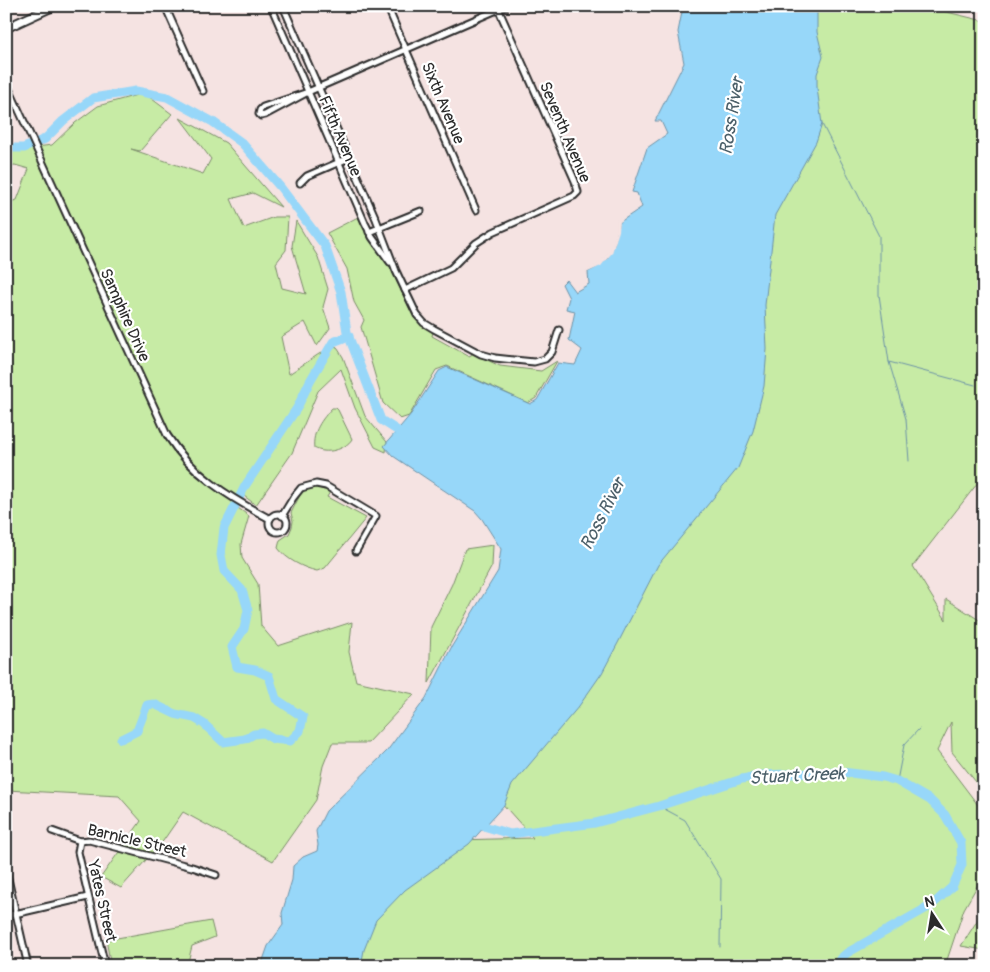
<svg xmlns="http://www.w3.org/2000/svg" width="990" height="972" viewBox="0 0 990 972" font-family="Pangolin,sans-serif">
	<rect width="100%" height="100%" fill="#f5e3e2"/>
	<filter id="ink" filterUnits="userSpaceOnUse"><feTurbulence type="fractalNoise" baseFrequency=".02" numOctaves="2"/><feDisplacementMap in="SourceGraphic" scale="10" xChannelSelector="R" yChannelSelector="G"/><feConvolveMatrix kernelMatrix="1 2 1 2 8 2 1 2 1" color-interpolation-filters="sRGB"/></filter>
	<g filter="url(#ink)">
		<g fill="#c7eba5" stroke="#798b68">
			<path d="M 811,6 L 922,6 L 984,21 L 984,475 L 913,566 L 946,620 L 946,599 L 984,623 L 984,792 L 952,752 L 951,722 L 937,751 L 984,813 L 984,874 L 964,909 L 945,966 L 354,966 L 354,952 L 402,875 L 457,840 L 533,838 L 491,791 L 752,320 Z"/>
			<path d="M 144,93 L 172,114 L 140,151 L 131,149 L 203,174 L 211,159 L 180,118 L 226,143 L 281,207 L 253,193 L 231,199 L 244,228 L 274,217 L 288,217 L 286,250 L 276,263 L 282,288 L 306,294 L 292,246 L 296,221 L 318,257 L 328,289 L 323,307 L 330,328 L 317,346 L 305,322 L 281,337 L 289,374 L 319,354 L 336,346 L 343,357 L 365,416 L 387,442 L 386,452 L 375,447 L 355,408 L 341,369 L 318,391 L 292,453 L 256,505 L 244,496 L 238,508 L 249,516 L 241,544 L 242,558 L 258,584 L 261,626 L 278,646 L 352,622 L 349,652 L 356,681 L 414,694 L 368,743 L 332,743 L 323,766 L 316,800 L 273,861 L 183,812 L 163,841 L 121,888 L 101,877 L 141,821 L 119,796 L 6,790 L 6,203 L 17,200 L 29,169 L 15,165 L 6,166 L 6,151 L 52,145 L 75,123 L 98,106 Z"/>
			<path d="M 358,217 L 368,236 L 389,265 L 414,318 L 421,325 L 433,332 L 432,336 L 470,357 L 472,353 L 500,366 L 541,371 L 557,361 L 536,398 L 528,403 L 447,366 L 436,370 L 409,416 L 400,419 L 383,403 L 361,327 L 364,320 L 354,302 L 347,269 L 327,233 Z"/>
			<path d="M 332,408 L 336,408 L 338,410 L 352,439 C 345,450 326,455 314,448 C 312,432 322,419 332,408 Z"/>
			<path d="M 315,487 L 330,492 L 327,497 L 366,518 L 325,568 L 317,571 C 303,568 286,559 278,548 L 280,540 L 289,534 L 292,527 L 293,521 L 291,513 L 300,495 L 304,491 Z"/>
			<path d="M 493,545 L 492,566 L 429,683 L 431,627 L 452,584 L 465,549 Z"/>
			<path d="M 984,910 L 984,950 L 961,946 Z"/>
			<path d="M 211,921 L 215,937 L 192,946 L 187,966 L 111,966 L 106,940 Z"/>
		</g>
		<path fill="#97d7f9" stroke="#6c92a7" d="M 681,6 L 817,6 L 817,32 L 823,57 L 817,74 L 817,88 L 822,124 L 816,142 L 775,215 L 765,305 L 767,349 L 764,386 L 753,431 L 738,468 L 658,565 L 618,643 L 602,673 L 579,706 L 512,785 L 504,805 L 469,844 L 405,890 L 376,920 L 364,950 L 361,966 L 261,966 L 268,946 L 283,925 L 282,913 L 292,880 L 293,866 L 303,857 L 317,851 L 318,845 L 316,831 L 326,811 L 387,751 L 426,698 L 452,646 L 498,571 L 501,549 L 482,519 L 475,511 L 393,456 L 384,446 L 411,414 L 439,371 L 447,367 L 530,404 L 537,400 L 558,363 L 575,365 L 582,350 L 569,340 L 575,311 L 566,309 L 569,298 L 562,284 L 566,280 L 575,292 L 589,284 L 588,272 C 614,260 613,248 620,222 L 642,207 L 637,193 L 632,192 L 647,148 L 667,134 L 661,121 L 655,121 L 684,63 L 678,32 L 682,12 Z"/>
		<path fill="#f5e3e2" d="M 622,218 L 623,220 L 620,222 L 619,231 L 612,253 L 601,266 L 588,272 L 585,272 L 598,265 L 610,252 L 617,231 L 617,221 Z"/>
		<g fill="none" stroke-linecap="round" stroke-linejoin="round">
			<g stroke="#6c92a7" stroke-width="1">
				<path d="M 822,124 L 879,236 L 879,295 L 889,362 L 906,419 L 909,461"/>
				<path d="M 889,362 L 975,385"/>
				<path d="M 897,781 L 904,745 L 919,729"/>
				<path d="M 659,806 L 685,820 L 721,879 L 720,947"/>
			</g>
			<g stroke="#97d7f9" stroke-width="9">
				<path d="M 6,148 L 24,148 L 45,139 L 63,121 L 93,98 L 136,91 L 167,97 L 213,122 L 242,143 L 281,188 L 325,246 L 341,292 L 347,332 L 381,420 L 406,436"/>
				<path d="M 121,739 L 137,731 L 147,705 L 154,704 L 175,714 L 194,718 L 204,724 L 223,742 L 245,739 L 254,734 L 263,733 L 273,739 L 290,741 L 300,731 L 303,717 L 276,699 L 269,676 L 255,670 L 237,667 L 232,647 L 244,629 L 248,610 L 242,590 L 224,571 L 221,555 L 224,528 L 245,486 L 297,408 L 310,381 L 333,342 L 349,336"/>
				<path d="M 476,819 L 487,827 L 510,834 L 595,823 L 659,806 L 742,779 L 763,775 L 842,772 L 883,777 L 897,781 L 930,800 L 945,815 L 961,843 L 962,865 L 952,887 L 932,905 L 847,953 L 840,959 L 836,966"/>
			</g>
			<defs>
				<g id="minor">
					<path d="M 165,6 L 203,91"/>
					<path d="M 271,6 L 365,223 L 372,237 L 390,262"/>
					<path d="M 283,6 L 376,219 L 396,271 L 417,315 L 424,323 L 434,329 L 481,354 L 495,358 L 534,362 L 545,359 L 552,352 L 559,330"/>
					<path d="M 387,6 L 476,210"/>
					<path d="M 6,82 L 167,435 C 192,475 229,497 270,519"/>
					<path d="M 308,92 L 263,107 L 260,110 L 259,114 L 261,116 L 265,115 L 308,92 L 506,6"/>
					<path d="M 300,183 L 307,176 L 349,158"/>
					<path d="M 369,232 L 421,211"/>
					<path d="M 405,290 L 451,268 L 476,243 L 493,232 L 574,196 L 578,192 L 575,181 L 497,6"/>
					<circle cx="278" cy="523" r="9"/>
					<path d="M 282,516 L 293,498 L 301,488 L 316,484 L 326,486 L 376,516 L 356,551"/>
					<path d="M 52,831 L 80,841 L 89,840 L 192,867 L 216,875"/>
					<path d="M 80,841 L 78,852 L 105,966"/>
					<path d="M 6,870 L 28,966"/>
					<path d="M 6,916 L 88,897"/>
				</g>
				<path id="secondary" d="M 6,28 L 54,6"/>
			</defs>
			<use href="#minor" stroke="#2b2b2b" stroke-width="9"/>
			<use href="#secondary" stroke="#2b2b2b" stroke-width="11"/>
			<use href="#minor" stroke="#fff" stroke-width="5"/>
			<use href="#secondary" stroke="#fff" stroke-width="7"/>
		</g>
	</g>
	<g text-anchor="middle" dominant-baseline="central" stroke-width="4.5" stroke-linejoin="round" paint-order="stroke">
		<g font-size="16" fill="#2b2b2b" stroke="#fff">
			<text transform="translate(443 103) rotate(67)">Sixth Avenue</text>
			<text transform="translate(565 132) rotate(67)">Seventh Avenue</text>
			<text transform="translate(340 136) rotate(67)">Fifth Avenue</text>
			<text transform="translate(125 315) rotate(66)">Samphire Drive</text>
			<text transform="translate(137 841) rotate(13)">Barnicle Street</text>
			<text transform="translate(102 901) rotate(77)">Yates Street</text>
		</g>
		<g font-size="18" font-style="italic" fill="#4b5f69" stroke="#fff">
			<text transform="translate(732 116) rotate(-81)">Ross River</text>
			<text transform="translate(603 514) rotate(-63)">Ross River</text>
			<text transform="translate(797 776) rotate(-3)">Stuart Creek</text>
		</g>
	</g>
	<rect width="990" height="972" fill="none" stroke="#fff" stroke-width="25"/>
	<rect x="12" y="12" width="965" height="947" fill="none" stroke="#2b2b2b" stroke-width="2" filter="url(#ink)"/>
	<g transform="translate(932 914) rotate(348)" stroke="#ffffff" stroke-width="4" paint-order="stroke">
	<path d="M0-4L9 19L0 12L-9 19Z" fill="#2b2b2b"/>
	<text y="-8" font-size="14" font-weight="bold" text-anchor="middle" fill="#2b2b2b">N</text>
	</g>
</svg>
